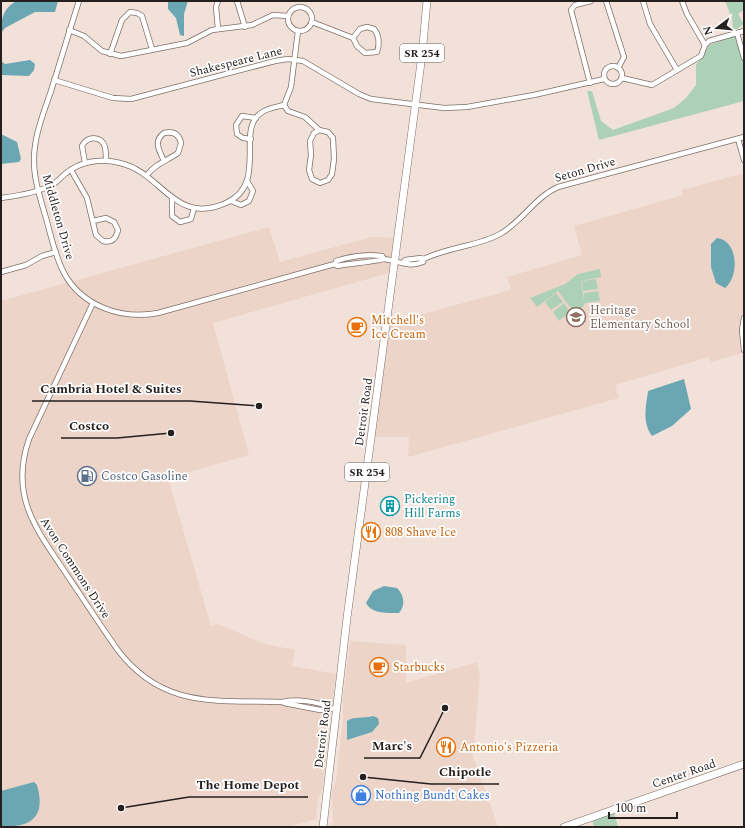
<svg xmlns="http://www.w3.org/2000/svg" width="745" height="828" viewBox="0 0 745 828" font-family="Spectral,serif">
	<rect width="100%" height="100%" fill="#f2e1d9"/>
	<g fill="#ecd4c8">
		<path d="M 744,173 L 744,303 L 740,334 L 742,353 L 711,362 L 709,357 L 615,385 L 619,398 L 408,457 L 409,437 L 374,437 L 390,323 L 511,290 L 507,277 L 582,255 L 574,226 L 683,195 L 682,190 Z"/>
		<path d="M 269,227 L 280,262 L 372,237 L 394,238 L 389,273 L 213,323 L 249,455 L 168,478 L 211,626 L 218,624 L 265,644 L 295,650 L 292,666 L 336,674 L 322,790 L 318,800 L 316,819 L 288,827 L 1,827 L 1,301 Z"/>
		<path d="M 350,641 L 406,645 L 406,683 L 477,662 L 480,676 L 473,756 L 498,827 L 332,827 L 333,820 L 332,792 L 336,781 L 343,719 L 343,699 Z"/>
	</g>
	<g fill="#add1b7">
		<path d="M 725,1 L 744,1 L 744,10 L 738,14 L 744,24 L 737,29 L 733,29 L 732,18 Z"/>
		<path d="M 736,35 L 744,62 L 744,101 L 599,140 L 587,91 L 592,91 L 601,121 L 613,130 L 674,108 L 686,98 L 696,85 L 696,64 L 702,58 L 709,45 Z"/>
		<path d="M 600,269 L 601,277 L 581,281 L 584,300 L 584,293 L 598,291 L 600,301 L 585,303 L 580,311 L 575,314 L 558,291 L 537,307 L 530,298 L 565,284 L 578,274 Z"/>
		<path d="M 596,279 L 598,289 L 583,291 L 582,281 Z"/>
		<path d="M 556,293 L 563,302 L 551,310 L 545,302 Z"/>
		<path d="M 564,303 L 570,312 L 559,321 L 553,312 Z"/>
		<path d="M 614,813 L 618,827 L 594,827 L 592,820 Z"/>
	</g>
	<g fill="#6ba6b3">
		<path d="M 17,1 L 58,1 L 55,12 L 35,12 L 5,28 L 1,33 C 1,19 3,8 17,1 Z"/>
		<path d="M 168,1 L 188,1 L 184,14 L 184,36 L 180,35 L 176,18 L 168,9 Z"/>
		<path d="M 1,52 L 1,61 L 5,64 L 30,60 L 35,64 L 34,70 L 29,76 L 1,75 Z"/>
		<path d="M 1,134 L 17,142 L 21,159 L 19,162 L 1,164 Z"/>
		<path d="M 717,238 C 739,241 739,277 725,288 L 716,283 L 711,267 L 711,244 Z"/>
		<path d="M 684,379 L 691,409 L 672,426 L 652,436 C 642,422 646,407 648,391 Z"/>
		<path d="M 384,586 L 397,588 C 404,595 406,605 399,613 C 388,613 371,614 366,603 L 373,591 Z"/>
		<path d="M 373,716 L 378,718 L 379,724 L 372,732 L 347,740 L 347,721 C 353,716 365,719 373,716 Z"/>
		<path d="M 34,782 L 37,785 C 46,817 32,827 1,827 L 1,791 Z"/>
	</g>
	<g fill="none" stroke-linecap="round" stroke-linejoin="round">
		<defs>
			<g id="street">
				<path d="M 79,1 C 69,32 60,63 50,94 C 44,111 37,129 35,146 C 31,172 39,194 46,218 C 51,236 55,256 64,273 C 82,306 121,320 158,313 L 331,265 L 335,264 L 336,261 C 351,256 366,254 382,256 L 384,259 C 382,261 345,264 337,266 L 335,264"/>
				<path d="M 237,1 L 245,27"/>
				<path d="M 606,1 L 624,57 L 618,68"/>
				<path d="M 643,1 L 650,24 L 677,70"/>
				<circle cx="300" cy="19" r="12"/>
				<path d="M 312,22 L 353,38 L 357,46 L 365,53 L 377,52 C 380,44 379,35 374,29 L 367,27 L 360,29 L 353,38"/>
				<path d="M 218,29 L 216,7 L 218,1"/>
				<path d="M 69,30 L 84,36 L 102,51 L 121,56 L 187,43 L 212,30 L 252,25 L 273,15 L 288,16"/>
				<path d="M 737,33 L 744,58"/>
				<path d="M 705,45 L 709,41 L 744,31"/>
				<path d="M 110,54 L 122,20 L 130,12 L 137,13 L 142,16 L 152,49"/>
				<circle cx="613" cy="75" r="9"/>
				<path d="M 622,78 L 652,85 L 701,56 L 705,45 L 687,14 L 682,1"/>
				<path d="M 54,80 L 113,98 L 131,99 L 275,61 L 288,59 L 303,61 L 359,94 L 371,99 L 444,108 L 467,107 L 534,95 L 604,79"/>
				<path d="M 590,83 L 571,10 L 575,5 L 591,1"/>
				<path d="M 284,105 L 288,111 L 305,117 L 319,130 L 328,132 L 333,138 L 334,159 L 332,174 L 328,180 L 320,183 L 312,179 L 309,170 L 311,155 L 310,141 L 314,133 L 319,130"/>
				<path d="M 284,105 L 291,87 L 298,31"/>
				<path d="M 251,139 L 243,138 L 237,134 L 236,125 L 242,116 L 256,118"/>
				<path d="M 738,139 L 744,160"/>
				<path d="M 85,163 L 82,146 C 87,136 101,135 105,147 C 106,152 106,157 106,161"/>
				<path d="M 71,170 L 87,198 L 96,235 L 103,241 C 112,243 116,239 118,230 L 114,222 L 106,218 L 93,221"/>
				<path d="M 147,175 C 156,163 167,161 178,153 L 181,143 C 179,134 173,131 164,133 C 153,141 159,150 164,161"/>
				<path d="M 1,198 C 17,196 37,193 51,185 C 57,183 60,178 65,174 C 80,161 101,158 120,163 C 163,173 174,226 226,203 C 269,184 235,130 261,113 C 267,108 277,107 284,105"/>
				<path d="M 172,199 L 172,216 L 180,222 L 191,219 L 194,208"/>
				<path d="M 231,201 L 241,205 L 249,201 L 253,191 L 247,181"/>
				<path d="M 384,259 C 400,261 407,268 423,262 L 424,259 L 421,258 L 405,260 L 403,263"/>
				<path d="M 424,259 C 448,247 479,246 500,234 C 522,222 535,197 558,187 L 744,137"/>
				<path d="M 1,272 L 26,265 L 42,256 L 56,252"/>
				<path d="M 93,303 L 29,439 C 9,497 37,530 67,575 C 84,600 100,625 117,649 C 162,709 215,700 282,702 C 297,699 315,701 329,707"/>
				<path d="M 744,318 L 742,330 L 744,350"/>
				<path d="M 284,703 L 320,710 L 337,708"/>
			</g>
			<g id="primary">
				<path d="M 323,827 L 347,618 L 422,55 L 427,1"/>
				<path d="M 564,827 L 744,764"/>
			</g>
		</defs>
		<use href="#street" stroke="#7d6f68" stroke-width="6"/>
		<use href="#primary" stroke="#7d6f68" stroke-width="8"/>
		<use href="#street" stroke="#fff" stroke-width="4.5"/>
		<use href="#primary" stroke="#fff" stroke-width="7"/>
	</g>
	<defs>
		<symbol id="school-ring" viewBox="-11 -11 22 22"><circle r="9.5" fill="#fff" stroke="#8d6e63" stroke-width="1.5"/><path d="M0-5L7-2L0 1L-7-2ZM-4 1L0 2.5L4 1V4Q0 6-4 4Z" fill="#8d6e63"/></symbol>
		<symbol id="cafe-ring" viewBox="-11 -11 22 22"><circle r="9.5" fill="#fff" stroke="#e8710a" stroke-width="1.5"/><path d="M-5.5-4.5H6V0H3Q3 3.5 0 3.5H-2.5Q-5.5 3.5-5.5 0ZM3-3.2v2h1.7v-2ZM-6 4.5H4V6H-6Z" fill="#e8710a"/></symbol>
		<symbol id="fuel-ring" viewBox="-11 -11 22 22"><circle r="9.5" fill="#fff" stroke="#5c6f8a" stroke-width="1.5"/><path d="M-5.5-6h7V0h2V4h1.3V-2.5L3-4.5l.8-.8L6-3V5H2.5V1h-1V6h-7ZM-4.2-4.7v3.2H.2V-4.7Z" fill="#5c6f8a"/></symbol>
		<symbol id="building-ring" viewBox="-11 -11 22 22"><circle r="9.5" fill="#fff" stroke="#0f9aa8" stroke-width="1.5"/><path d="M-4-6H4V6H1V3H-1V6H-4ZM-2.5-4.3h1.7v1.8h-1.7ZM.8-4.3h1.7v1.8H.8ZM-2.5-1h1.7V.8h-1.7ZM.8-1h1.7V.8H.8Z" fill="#0f9aa8"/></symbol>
		<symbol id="restaurant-ring" viewBox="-11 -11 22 22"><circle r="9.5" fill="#fff" stroke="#e8710a" stroke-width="1.5"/><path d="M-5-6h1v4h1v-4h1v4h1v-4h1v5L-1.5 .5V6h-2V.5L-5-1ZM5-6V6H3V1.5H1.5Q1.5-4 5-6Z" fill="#e8710a"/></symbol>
		<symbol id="shop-ring" viewBox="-11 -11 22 22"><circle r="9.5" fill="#fff" stroke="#3f7fe0" stroke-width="1.5"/><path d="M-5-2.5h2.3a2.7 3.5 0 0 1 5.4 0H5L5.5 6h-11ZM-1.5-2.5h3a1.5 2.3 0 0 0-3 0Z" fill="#3f7fe0"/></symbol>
	</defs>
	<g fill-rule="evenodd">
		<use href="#school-ring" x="565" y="306" width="22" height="22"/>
		<use href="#cafe-ring" x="346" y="316" width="22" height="22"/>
		<use href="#fuel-ring" x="76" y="465" width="22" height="22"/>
		<use href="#building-ring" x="379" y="495" width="22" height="22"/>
		<use href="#restaurant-ring" x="360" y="521" width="22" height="22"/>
		<use href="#cafe-ring" x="368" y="656" width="22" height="22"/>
		<use href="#restaurant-ring" x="435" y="736" width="22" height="22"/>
		<use href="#shop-ring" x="350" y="784" width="22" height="22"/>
	</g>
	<g text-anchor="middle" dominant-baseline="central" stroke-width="3.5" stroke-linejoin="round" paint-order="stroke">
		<g fill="#fff" stroke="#666261" stroke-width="1">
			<rect x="400" y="44" width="44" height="18" rx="3"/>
			<rect x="345" y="463" width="44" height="18" rx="3"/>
		</g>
		<g font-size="11" font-weight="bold" fill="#251f1d">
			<text x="422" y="53">SR 254</text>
			<text x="367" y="472">SR 254</text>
		</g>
		<g font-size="12" fill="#251f1d" stroke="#fff">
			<text transform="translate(236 62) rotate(-14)">Shakespeare Lane</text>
			<text transform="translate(585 170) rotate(-16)">Seton Drive</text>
			<text transform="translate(58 217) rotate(74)">Middleton Drive</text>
			<text transform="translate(364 412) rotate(-82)">Detroit Road</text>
			<text transform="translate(75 568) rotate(57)">Avon Commons Drive</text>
			<text transform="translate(323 734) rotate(-83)">Detroit Road</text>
			<text transform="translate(684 774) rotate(-19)">Center Road</text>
		</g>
		<g font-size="12" fill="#785e54" stroke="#fff" text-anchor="start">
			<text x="590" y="310">Heritage<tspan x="590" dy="14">Elementary School</tspan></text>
		</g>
		<g font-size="12" fill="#c56008" stroke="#fff" text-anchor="start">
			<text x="371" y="320">Mitchell's<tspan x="371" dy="14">Ice Cream</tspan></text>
			<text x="385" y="532">808 Shave Ice</text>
			<text x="393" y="667">Starbucks</text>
			<text x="460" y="747">Antonio's Pizzeria</text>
		</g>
		<g font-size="12" fill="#4e5e75" stroke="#fff" text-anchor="start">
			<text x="101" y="476">Costco Gasoline</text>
		</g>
		<g font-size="12" fill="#0d838f" stroke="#fff" text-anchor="start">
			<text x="404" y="499">Pickering<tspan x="404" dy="14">Hill Farms</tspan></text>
		</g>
		<g font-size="12" fill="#366cbe" stroke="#fff" text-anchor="start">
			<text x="375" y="795">Nothing Bundt Cakes</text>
		</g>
	</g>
	<path fill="none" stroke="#251f1d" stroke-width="1.5" d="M259 406L190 401H32M171 433L117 438H61M445 708L420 758H364M363 777L431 784H499M121 808L189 797H308"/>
	<g fill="#251f1d" stroke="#fff" stroke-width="1.5">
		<circle cx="259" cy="406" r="4"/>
		<circle cx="171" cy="433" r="4"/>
		<circle cx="445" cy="708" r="4"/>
		<circle cx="363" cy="777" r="4"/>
		<circle cx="121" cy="808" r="4"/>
	</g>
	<g font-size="13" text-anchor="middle" font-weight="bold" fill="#251f1d" stroke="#fff" stroke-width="3.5" stroke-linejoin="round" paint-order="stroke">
		<text x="111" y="393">Cambria Hotel &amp; Suites</text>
		<text x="89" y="430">Costco</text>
		<text x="392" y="750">Marc's</text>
		<text x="465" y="776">Chipotle</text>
		<text x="248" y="789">The Home Depot</text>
	</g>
	<rect width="745" height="828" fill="none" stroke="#251f1d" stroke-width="4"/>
	<g transform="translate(717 28) rotate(254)" stroke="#ffffff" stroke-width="3" paint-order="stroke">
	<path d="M0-3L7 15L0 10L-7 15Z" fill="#251f1d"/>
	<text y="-6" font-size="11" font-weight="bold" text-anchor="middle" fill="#251f1d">N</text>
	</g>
	<path d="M609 812v6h68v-6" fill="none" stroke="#251f1d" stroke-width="2"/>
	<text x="615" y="812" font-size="12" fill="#251f1d" stroke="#ffffff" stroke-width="3" paint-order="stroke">100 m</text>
</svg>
